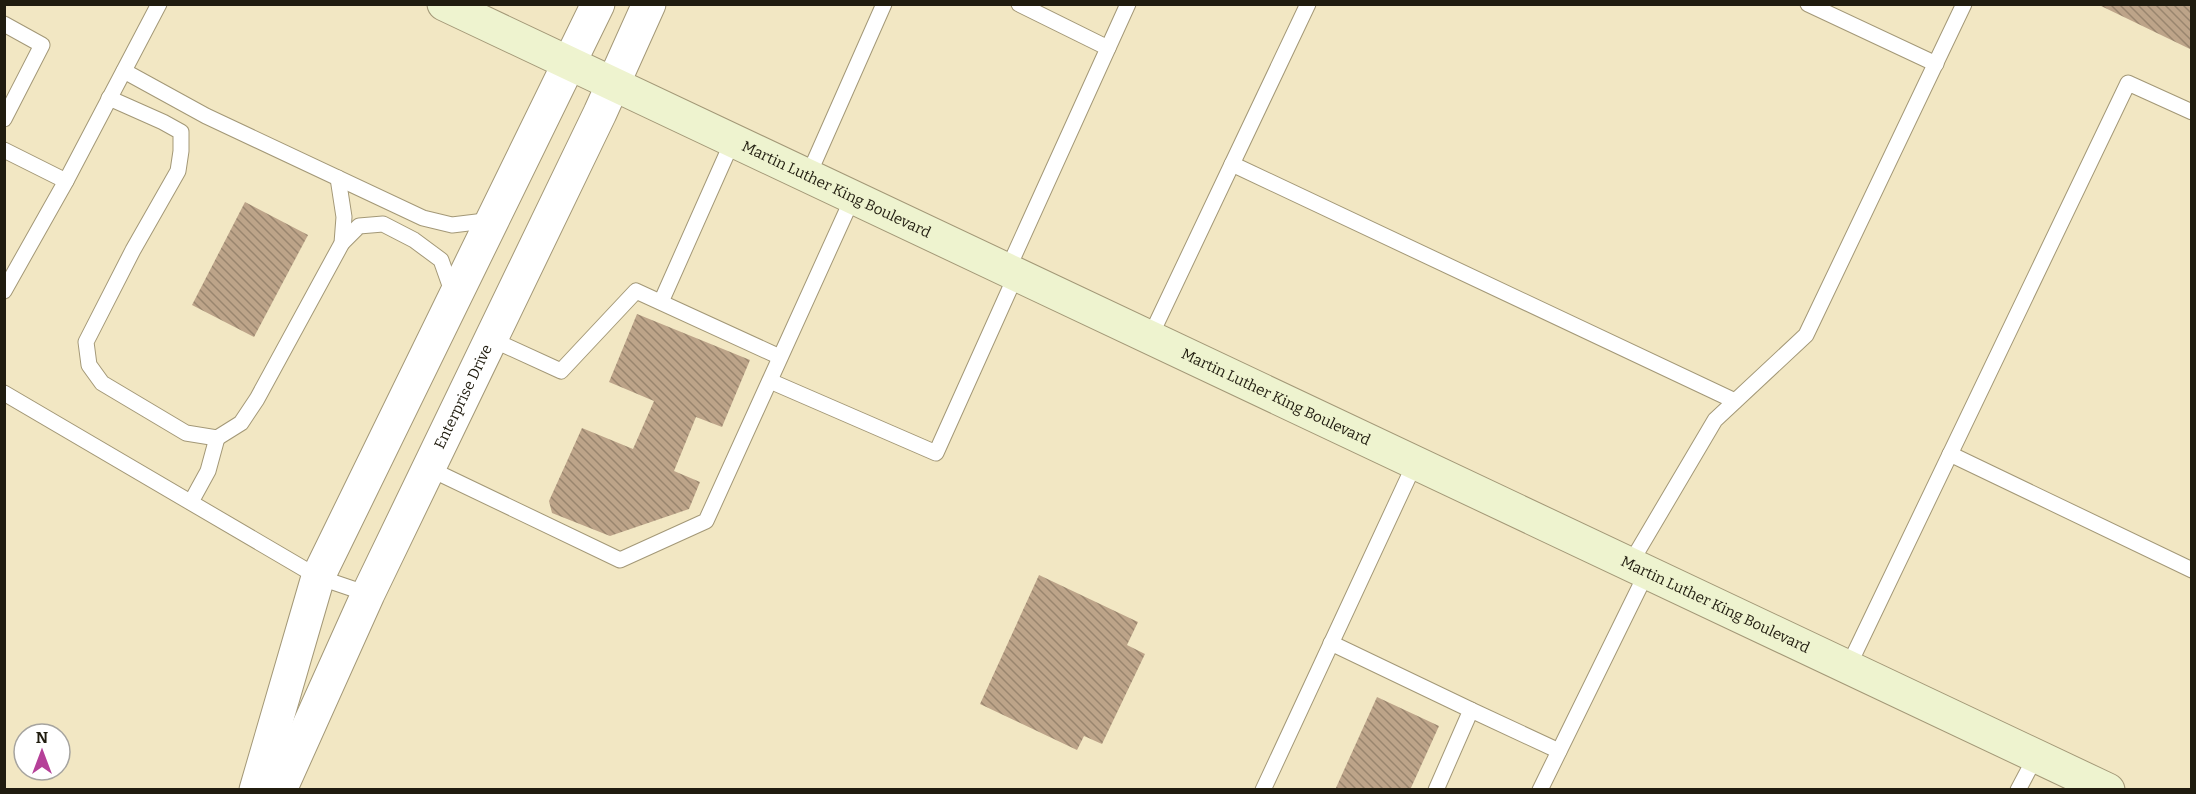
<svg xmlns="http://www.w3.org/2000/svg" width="2196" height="794" viewBox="0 0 2196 794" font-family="Bitter,serif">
	<defs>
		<pattern id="building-back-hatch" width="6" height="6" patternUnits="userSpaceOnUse" patternTransform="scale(1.5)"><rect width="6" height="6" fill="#bda489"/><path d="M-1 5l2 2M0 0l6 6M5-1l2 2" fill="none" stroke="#99856e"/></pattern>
	</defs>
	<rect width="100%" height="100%" fill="#f2e7c3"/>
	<g fill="url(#building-back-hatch)">
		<path d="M 2097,4 L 2192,4 L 2192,50 Z"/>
		<path d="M 245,202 L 308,235 L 254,337 L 192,305 Z"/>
		<path d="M 637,314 L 750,360 L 722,427 L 696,417 L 674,471 L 700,482 L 689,509 L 610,536 L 552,513 L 549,501 L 582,428 L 633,449 L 654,401 L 609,382 Z"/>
		<path d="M 1039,575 L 1138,622 L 1127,645 L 1145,654 L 1102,744 L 1084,736 L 1077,750 L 980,704 Z"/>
		<path d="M 1377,697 L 1439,726 L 1410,790 L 1335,790 Z"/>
	</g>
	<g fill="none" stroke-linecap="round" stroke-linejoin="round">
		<defs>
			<g id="service">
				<path d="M 1019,4 L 1108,48"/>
				<path d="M 1808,4 L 1936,64"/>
				<path d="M 4,24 L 42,45 L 4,119"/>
				<path d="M 124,71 L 206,116 L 423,218 L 452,225 L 493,220"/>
				<path d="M 109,98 L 163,122 L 181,132 L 181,151 L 178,171 L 133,250 L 86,342 L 89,365 L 102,383 L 186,433 L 217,438 L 241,423 L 257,399 L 342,243 L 344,217 L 338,178"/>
				<path d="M 4,150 L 66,181"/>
				<path d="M 1232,164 L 1735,401"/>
				<path d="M 808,176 L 884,4"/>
				<path d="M 342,243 L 359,226 L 383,224 L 414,240 L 441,260 L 453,294"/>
				<path d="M 1007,271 L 1128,4"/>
				<path d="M 4,291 L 66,181 L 159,4"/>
				<path d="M 661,302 L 733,140"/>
				<path d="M 1150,337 L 1308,4"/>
				<path d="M 491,339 L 561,371 L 636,291 L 780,357"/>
				<path d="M 770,381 L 936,453 L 1016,275"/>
				<path d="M 4,393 L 318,577 L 368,594"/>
				<path d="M 1950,454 L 2192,570"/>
				<path d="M 428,468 L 620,560 L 706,521 L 853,197"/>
				<path d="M 191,502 L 208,471 L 217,438"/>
				<path d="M 1630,564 L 1715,420 L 1806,335 L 1964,4"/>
				<path d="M 1331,643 L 1471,710 L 1436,790"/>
				<path d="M 1848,667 L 2128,83 L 2192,112"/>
				<path d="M 1471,710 L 1559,751"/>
				<path d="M 1263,790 L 1415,463"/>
				<path d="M 1540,790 L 1647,572"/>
				<path d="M 2018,790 L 2036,756"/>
			</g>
			<g id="tertiary">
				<path d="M 256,790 L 318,577 L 598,4"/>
				<path id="s1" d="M 280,790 L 368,594 L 600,113 L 649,4"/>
			</g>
			<g id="secondary">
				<path id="s2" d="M 444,4 L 2108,790"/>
			</g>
		</defs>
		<use href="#service" stroke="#a39877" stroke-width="17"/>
		<use href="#tertiary" stroke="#a39877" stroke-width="35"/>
		<use href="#secondary" stroke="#a39877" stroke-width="35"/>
		<use href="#service" stroke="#fff" stroke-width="15"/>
		<use href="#tertiary" stroke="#fff" stroke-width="33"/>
		<use href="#secondary" stroke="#eef3cf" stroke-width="33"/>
	</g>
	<g text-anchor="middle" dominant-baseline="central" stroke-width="4.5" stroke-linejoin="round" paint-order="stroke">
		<g font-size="15" fill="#201c0f" stroke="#fff">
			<text stroke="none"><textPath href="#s2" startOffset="434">Martin Luther King Boulevard</textPath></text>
			<text stroke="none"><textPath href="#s1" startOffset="434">Enterprise Drive</textPath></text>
			<text stroke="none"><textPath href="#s2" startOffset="920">Martin Luther King Boulevard</textPath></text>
			<text stroke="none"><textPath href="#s2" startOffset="1406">Martin Luther King Boulevard</textPath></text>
		</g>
	</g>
	<rect width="2196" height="794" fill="none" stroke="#201c0f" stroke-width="12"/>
	<g transform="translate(42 752)"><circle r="28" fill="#ffffff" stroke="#a6a49f" stroke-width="1.5"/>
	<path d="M0-4.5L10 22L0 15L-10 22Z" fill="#b54098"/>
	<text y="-9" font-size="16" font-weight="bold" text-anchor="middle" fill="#201c0f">N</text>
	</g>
</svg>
